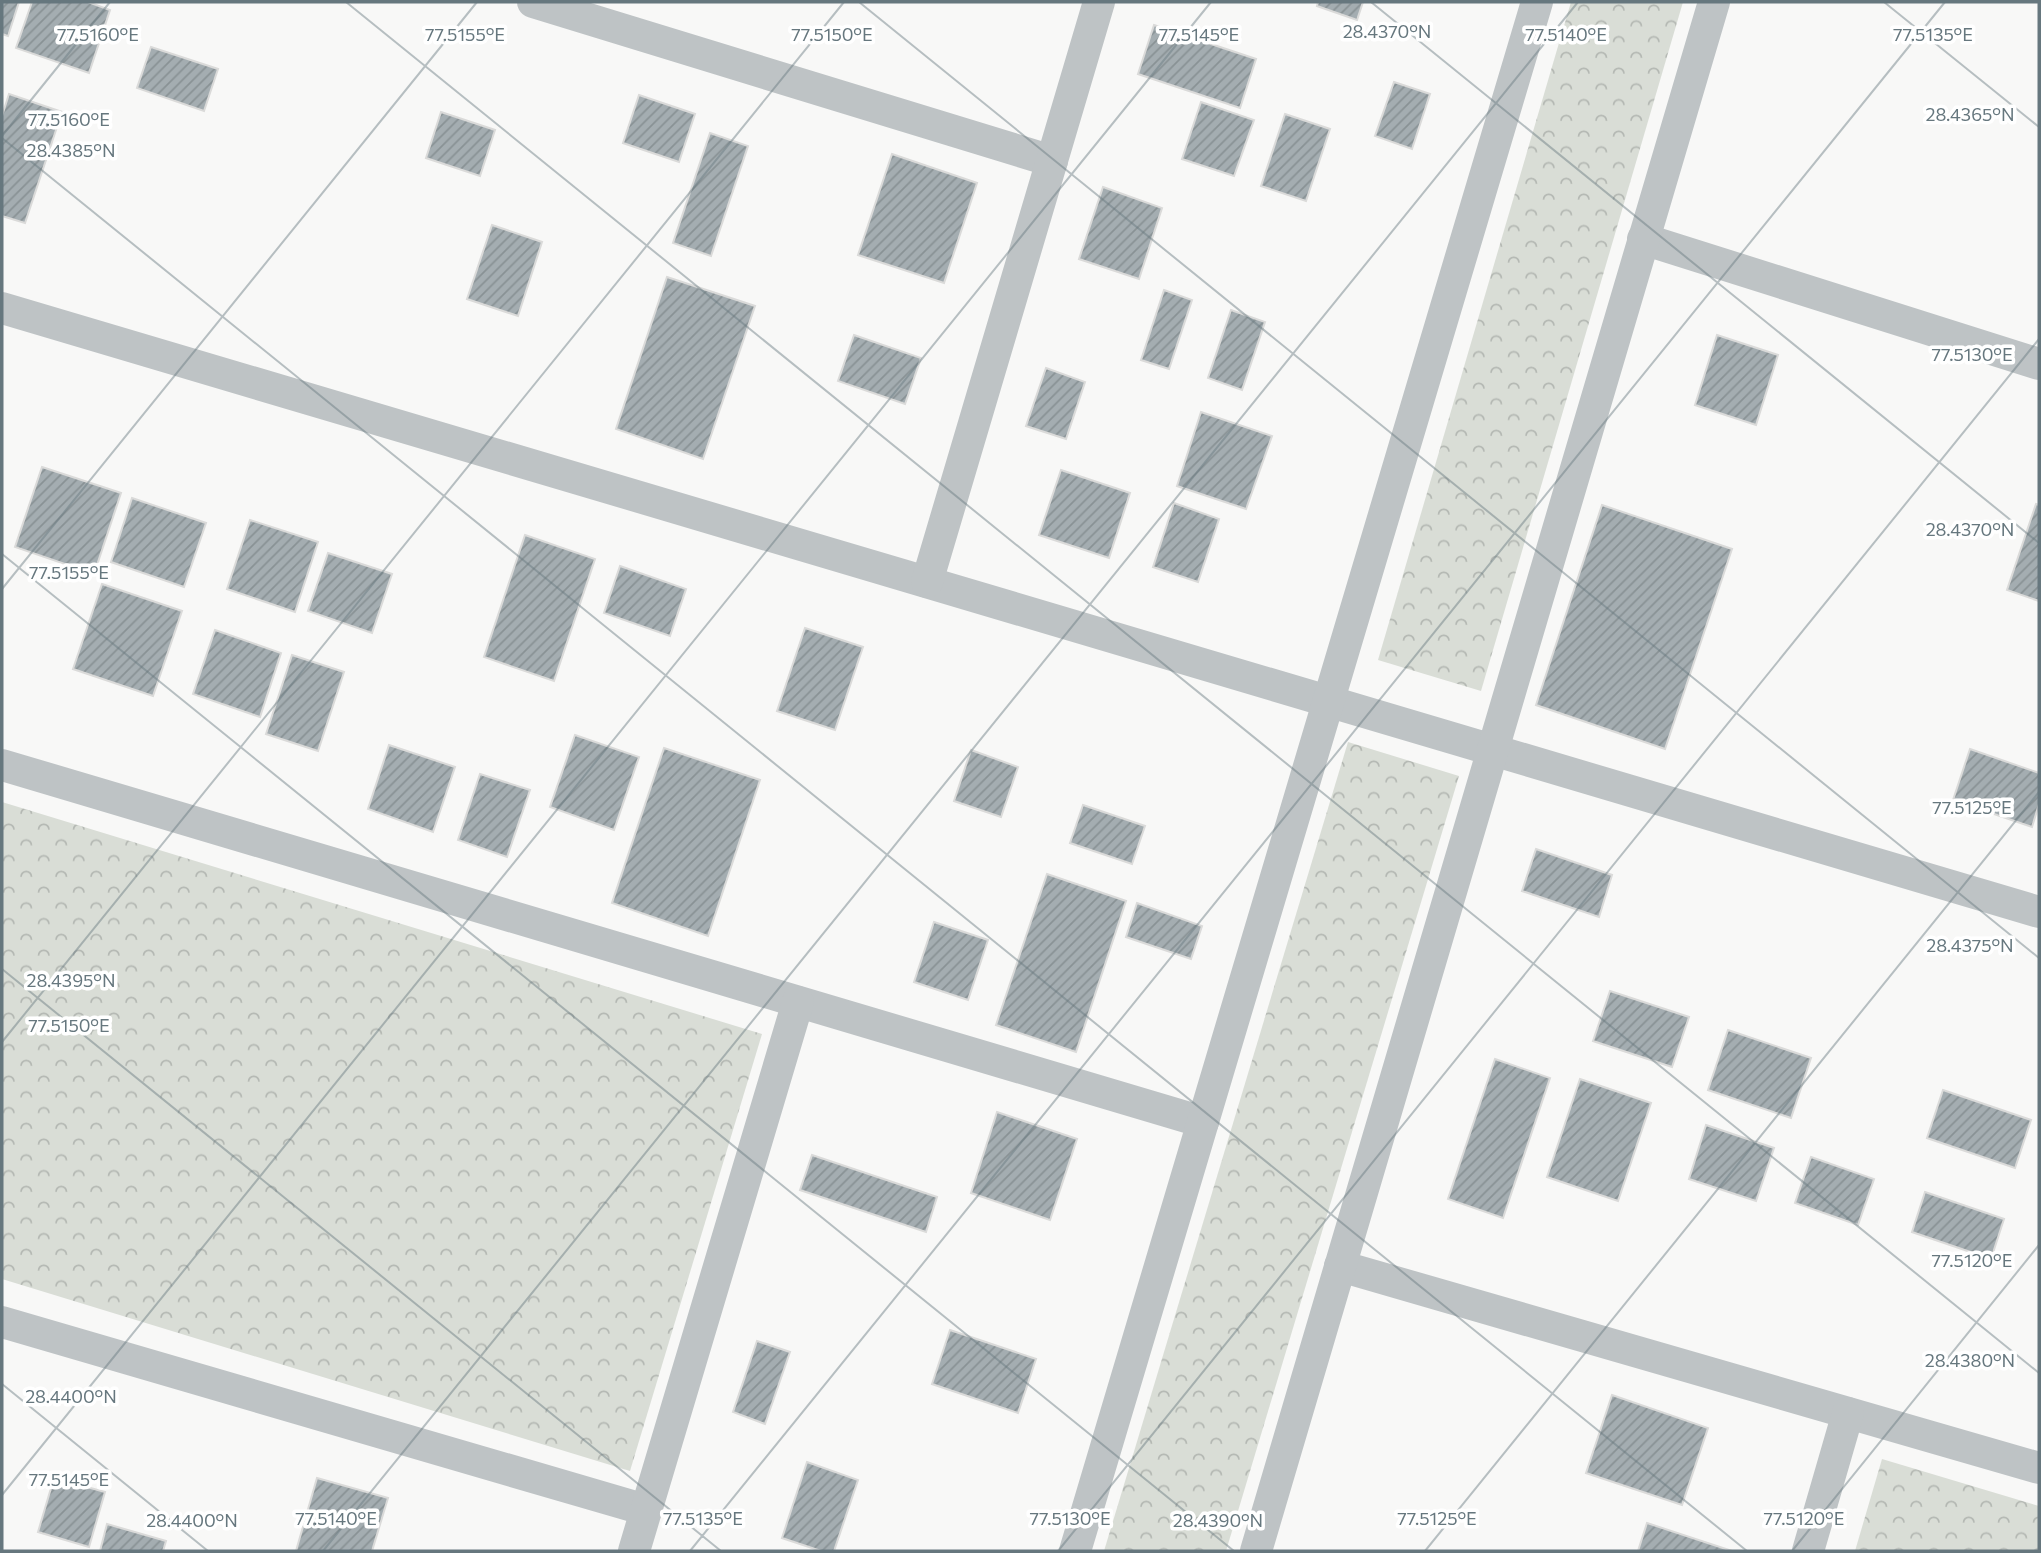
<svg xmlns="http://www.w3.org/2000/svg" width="2041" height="1553" viewBox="0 0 2041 1553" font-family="Commissioner,sans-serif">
	<defs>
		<pattern id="park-crowns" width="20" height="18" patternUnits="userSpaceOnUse" patternTransform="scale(1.75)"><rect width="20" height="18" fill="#d9ddd6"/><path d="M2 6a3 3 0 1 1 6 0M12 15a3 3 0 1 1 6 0" fill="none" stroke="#b4b8b3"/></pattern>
		<pattern id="building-hatch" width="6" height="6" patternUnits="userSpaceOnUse" patternTransform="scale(1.75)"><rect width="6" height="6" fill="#a4adb1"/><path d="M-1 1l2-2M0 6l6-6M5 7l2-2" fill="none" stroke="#899295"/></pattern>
	</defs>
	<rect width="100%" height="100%" fill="#f8f8f7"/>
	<g fill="url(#park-crowns)">
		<path d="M 1571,2 L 1683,2 L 1481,691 L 1378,660 Z"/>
		<path d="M 1348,742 L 1459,776 L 1226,1551 L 1104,1551 Z"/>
		<path d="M 2,802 L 762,1034 L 630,1471 L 2,1279 Z"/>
		<path d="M 1882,1459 L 2039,1506 L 2039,1551 L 1855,1551 Z"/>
	</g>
	<g fill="url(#building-hatch)" stroke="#dadad9" stroke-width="2">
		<path d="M 2,2 L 19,2 L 8,36 L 2,34 Z"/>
		<path d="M 32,2 L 88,2 L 110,10 L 89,73 L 16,48 Z"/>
		<path d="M 1318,2 L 1363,2 L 1357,20 L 1317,6 Z"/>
		<path d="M 1154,25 L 1256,59 L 1240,108 L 1138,74 Z"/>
		<path d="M 151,47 L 218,69 L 204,111 L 137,88 Z"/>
		<path d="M 1394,82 L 1430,94 L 1412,149 L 1375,136 Z"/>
		<path d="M 9,94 L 62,112 L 25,223 L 2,216 L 2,116 Z"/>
		<path d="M 639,95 L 695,114 L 679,162 L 623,143 Z"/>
		<path d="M 1201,102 L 1254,120 L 1234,176 L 1182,159 Z"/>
		<path d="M 441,112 L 495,130 L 480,176 L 426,158 Z"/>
		<path d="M 1285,114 L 1330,129 L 1306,201 L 1261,186 Z"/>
		<path d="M 710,133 L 748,146 L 711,256 L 673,243 Z"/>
		<path d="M 892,154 L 977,183 L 944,283 L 858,255 Z"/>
		<path d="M 1103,187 L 1162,208 L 1139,279 L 1079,259 Z"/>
		<path d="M 492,225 L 542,242 L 518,316 L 467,299 Z"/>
		<path d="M 667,277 L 755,306 L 703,459 L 616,429 Z"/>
		<path d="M 1164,290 L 1192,300 L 1169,369 L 1141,360 Z"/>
		<path d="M 1231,310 L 1265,322 L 1242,390 L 1208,378 Z"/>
		<path d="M 854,335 L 921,358 L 905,404 L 838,381 Z"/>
		<path d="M 1717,335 L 1778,355 L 1756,425 L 1695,405 Z"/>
		<path d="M 1046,368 L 1085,382 L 1066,439 L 1026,426 Z"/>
		<path d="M 1201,412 L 1272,436 L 1246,509 L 1177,486 Z"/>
		<path d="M 42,467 L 121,493 L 94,574 L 15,547 Z"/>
		<path d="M 1061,470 L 1130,493 L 1109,558 L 1039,535 Z"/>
		<path d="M 132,498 L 206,523 L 184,587 L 111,562 Z"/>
		<path d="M 1174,503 L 1219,519 L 1198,582 L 1153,567 Z"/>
		<path d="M 2036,504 L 2039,505 L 2039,601 L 2007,590 Z"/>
		<path d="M 1602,505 L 1732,549 L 1665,749 L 1536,705 Z"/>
		<path d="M 250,520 L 318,542 L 295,612 L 227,589 Z"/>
		<path d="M 525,535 L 595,559 L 554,681 L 484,657 Z"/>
		<path d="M 328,553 L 392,574 L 372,633 L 308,611 Z"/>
		<path d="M 620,566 L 686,589 L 670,636 L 604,613 Z"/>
		<path d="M 102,584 L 182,611 L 153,696 L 73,669 Z"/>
		<path d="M 805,628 L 863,647 L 835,730 L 777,711 Z"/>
		<path d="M 215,630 L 281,653 L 260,717 L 193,694 Z"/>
		<path d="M 292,655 L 344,672 L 318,751 L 266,734 Z"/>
		<path d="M 575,735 L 639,757 L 614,830 L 550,807 Z"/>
		<path d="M 389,745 L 455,767 L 433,832 L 368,809 Z"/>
		<path d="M 664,748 L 760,780 L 708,936 L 612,903 Z"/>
		<path d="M 1970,749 L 2039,773 L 2039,804 L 2032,827 L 1953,800 Z"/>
		<path d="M 971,750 L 1018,767 L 1001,817 L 954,801 Z"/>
		<path d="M 480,774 L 530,790 L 507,857 L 458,840 Z"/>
		<path d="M 1083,805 L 1145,826 L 1132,864 L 1070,843 Z"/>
		<path d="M 1536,849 L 1612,875 L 1599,917 L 1522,891 Z"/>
		<path d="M 1047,874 L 1126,901 L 1076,1052 L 996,1025 Z"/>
		<path d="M 1137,903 L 1202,926 L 1191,959 L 1126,937 Z"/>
		<path d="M 934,922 L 988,940 L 968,1000 L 914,982 Z"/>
		<path d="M 1610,991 L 1689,1017 L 1672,1067 L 1593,1041 Z"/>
		<path d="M 1728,1030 L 1811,1058 L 1791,1118 L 1708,1090 Z"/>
		<path d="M 1495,1059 L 1550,1078 L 1503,1218 L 1448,1199 Z"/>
		<path d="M 1580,1079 L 1651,1103 L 1618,1201 L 1547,1177 Z"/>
		<path d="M 1943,1090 L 2031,1120 L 2015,1168 L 1927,1138 Z"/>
		<path d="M 997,1112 L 1077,1139 L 1050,1220 L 971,1193 Z"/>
		<path d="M 1706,1125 L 1774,1148 L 1756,1201 L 1689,1179 Z"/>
		<path d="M 812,1155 L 937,1197 L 926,1232 L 800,1190 Z"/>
		<path d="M 1811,1157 L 1874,1179 L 1858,1225 L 1795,1203 Z"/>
		<path d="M 1925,1192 L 2004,1219 L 1991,1259 L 1912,1232 Z"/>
		<path d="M 950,1330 L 1036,1359 L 1018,1413 L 932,1384 Z"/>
		<path d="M 757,1341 L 790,1352 L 765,1424 L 733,1412 Z"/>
		<path d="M 1612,1395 L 1708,1428 L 1682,1505 L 1586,1473 Z"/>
		<path d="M 807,1462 L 858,1480 L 834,1551 L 821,1551 L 782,1538 Z"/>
		<path d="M 54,1478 L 105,1492 L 89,1547 L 38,1532 Z"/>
		<path d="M 317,1478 L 388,1498 L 372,1551 L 296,1551 Z"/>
		<path d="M 1647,1523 L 1732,1551 L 1638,1551 Z"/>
		<path d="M 107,1524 L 166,1541 L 163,1551 L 100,1551 Z"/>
	</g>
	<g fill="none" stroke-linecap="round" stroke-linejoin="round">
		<g stroke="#bec3c5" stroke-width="32">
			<path d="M 533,2 L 1052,161"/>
			<path d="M 1643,239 L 2039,364"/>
			<path d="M 2,308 L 2039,912"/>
			<path d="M 927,582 L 1099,2"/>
			<path d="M 2,765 L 1203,1122"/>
			<path d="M 1340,1266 L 2039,1468"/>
			<path d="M 2,1322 L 646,1510"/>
			<path d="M 634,1551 L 798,1002"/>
			<path d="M 1075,1551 L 1537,2"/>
			<path d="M 1256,1551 L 1714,2"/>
			<path d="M 1808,1551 L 1848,1413"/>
		</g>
	</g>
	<path fill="none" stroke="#66777e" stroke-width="2" stroke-opacity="0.45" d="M 346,2 L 2039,1373M 859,2 L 2039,958M 1371,2 L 2039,543M 1884,2 L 2039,127M 2,136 L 110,2M 2,138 L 1747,1551M 2,554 L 1234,1551M 2,589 L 477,2M 2,969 L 721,1551M 2,1042 L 844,2M 2,1384 L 208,1551M 2,1495 L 1211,2M 323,1551 L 1578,2M 690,1551 L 1945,2M 1058,1551 L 2039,339M 1425,1551 L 2039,792M 1792,1551 L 2039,1245"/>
	<g font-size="18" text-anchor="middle" fill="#66777e" stroke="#fff" stroke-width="7" stroke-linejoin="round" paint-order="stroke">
		<text x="1387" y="38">28.4370°N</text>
		<text x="98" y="41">77.5160°E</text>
		<text x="465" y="41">77.5155°E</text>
		<text x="832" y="41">77.5150°E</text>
		<text x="1199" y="41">77.5145°E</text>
		<text x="1566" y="41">77.5140°E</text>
		<text x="1933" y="41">77.5135°E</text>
		<text x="1970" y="121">28.4365°N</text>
		<text x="69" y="126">77.5160°E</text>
		<text x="71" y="157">28.4385°N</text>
		<text x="1972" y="361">77.5130°E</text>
		<text x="1970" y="536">28.4370°N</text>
		<text x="69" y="579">77.5155°E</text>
		<text x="1972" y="814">77.5125°E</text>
		<text x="1970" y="952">28.4375°N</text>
		<text x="71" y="987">28.4395°N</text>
		<text x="69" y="1032">77.5150°E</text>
		<text x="1972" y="1267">77.5120°E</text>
		<text x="1970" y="1367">28.4380°N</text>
		<text x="71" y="1403">28.4400°N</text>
		<text x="69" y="1486">77.5145°E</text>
		<text x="336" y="1525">77.5140°E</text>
		<text x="703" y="1525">77.5135°E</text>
		<text x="1070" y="1525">77.5130°E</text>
		<text x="1437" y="1525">77.5125°E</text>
		<text x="1804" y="1525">77.5120°E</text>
		<text x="192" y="1527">28.4400°N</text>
		<text x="1218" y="1527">28.4390°N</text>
	</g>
	<rect width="2041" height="1553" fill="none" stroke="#66777e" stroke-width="7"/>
</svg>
